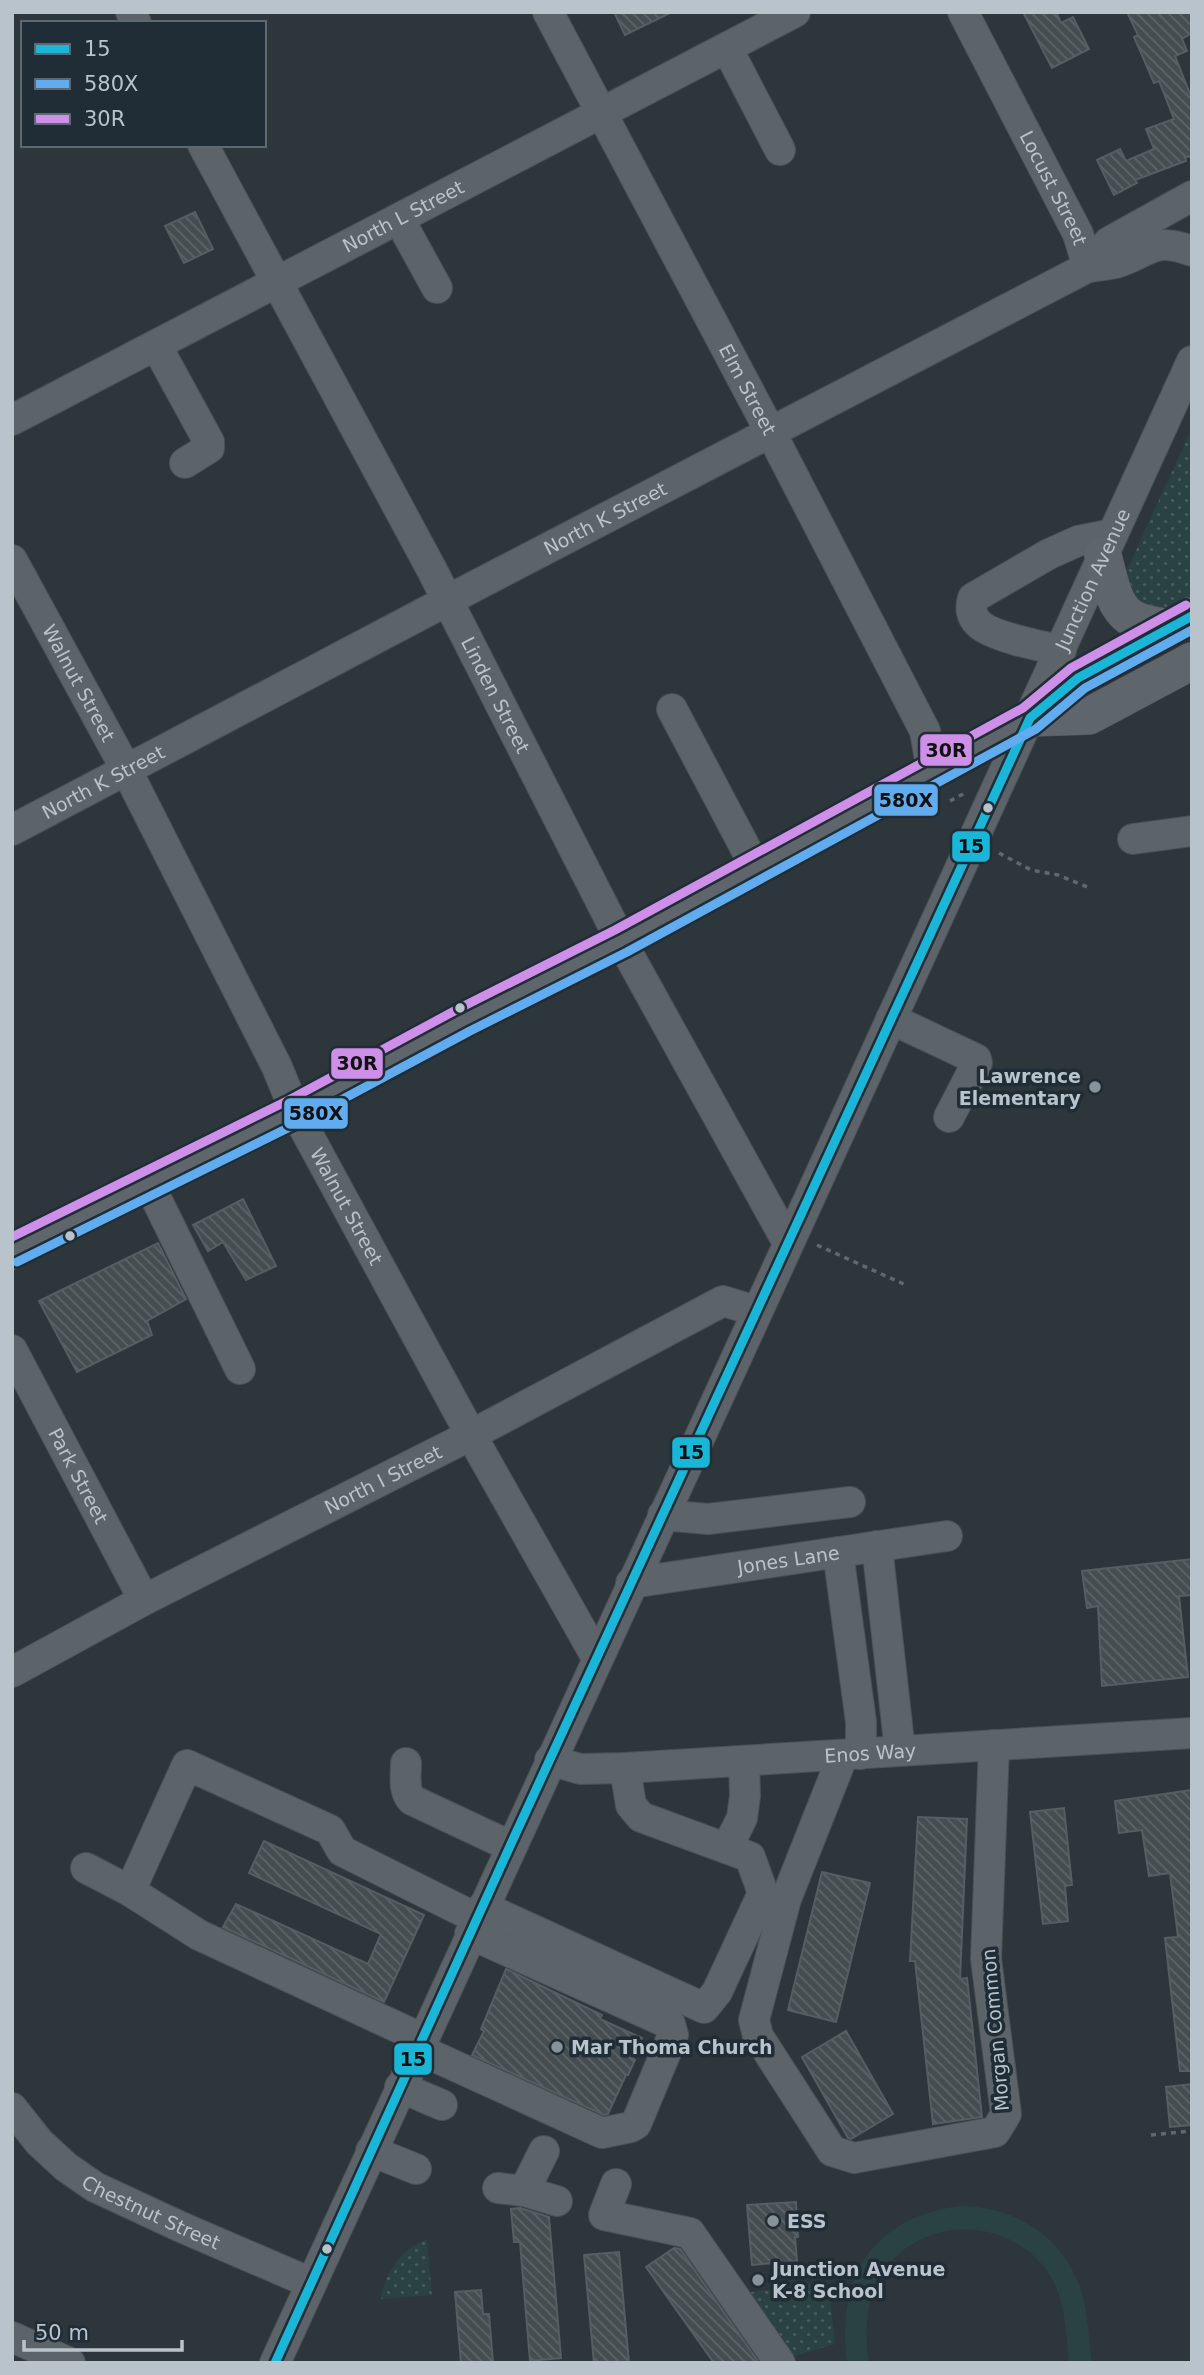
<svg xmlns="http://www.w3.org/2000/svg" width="1204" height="2375" viewBox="0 0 1204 2375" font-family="'DejaVu Sans',sans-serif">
	<defs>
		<pattern id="park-dots" width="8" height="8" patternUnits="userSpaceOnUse" patternTransform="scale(1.75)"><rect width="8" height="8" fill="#2a4241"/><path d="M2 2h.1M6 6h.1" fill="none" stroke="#475c5b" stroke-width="1.8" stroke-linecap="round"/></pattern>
		<pattern id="building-back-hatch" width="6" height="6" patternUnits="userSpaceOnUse" patternTransform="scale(1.75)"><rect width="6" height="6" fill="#454d51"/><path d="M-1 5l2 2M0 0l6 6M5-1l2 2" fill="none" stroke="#5e6569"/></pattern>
	</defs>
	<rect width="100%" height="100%" fill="#2d363b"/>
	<g fill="url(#park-dots)">
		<path d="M 1192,428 L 1192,599 L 1144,627 L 1110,607 Z"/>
		<path d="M 427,2240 L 432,2295 L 381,2299 C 384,2274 402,2247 427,2240 Z"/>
		<path d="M 828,2281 L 835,2344 L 788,2358 L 752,2306 L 751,2292 Z"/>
	</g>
	<path fill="#2a4241" d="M 959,2206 C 1016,2206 1065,2237 1082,2293 C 1088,2315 1089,2340 1092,2363 L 1069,2363 C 1066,2334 1066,2300 1049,2274 C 1010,2214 915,2214 879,2279 C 865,2305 865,2334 869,2363 L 847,2363 C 836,2278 871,2218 959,2206 Z"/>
	<g fill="url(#building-back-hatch)" stroke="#555e63" stroke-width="2">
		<path d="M 614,12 L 672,12 L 625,35 Z"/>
		<path d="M 1023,12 L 1056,12 L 1061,23 L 1073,17 L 1089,49 L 1052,68 Z"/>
		<path d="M 1127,12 L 1192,12 L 1192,33 L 1182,39 L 1187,51 L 1175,56 L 1192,99 L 1192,160 L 1189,156 L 1185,158 L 1186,161 L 1135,180 L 1137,183 L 1114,195 L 1097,160 L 1120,149 L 1126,161 L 1154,149 L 1146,129 L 1174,119 L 1159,81 L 1154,83 L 1134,37 L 1138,35 Z"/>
		<path d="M 195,212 L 213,249 L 184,263 L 165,226 Z"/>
		<path d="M 243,1199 L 276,1266 L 246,1280 L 223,1242 L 208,1251 L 193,1225 Z"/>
		<path d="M 158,1243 L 186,1299 L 147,1321 L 152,1335 L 77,1372 L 39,1301 Z"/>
		<path d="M 1192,1559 L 1192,1595 L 1179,1596 L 1188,1677 L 1102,1686 L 1098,1606 L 1087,1608 L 1082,1571 Z"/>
		<path d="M 1192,1790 L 1192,2071 L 1180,2071 L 1165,1938 L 1178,1937 L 1170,1873 L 1149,1876 L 1142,1830 L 1119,1833 L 1115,1801 Z"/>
		<path d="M 1064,1808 L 1072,1885 L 1065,1886 L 1068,1921 L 1043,1924 L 1030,1812 Z"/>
		<path d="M 918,1817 L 967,1819 L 960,1979 L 967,1978 L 982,2117 L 933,2124 L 915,1961 L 910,1961 Z"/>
		<path d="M 264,1841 L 424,1915 L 384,2002 L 223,1927 L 236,1904 L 368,1964 L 381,1934 L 249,1873 Z"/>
		<path d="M 822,1872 L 870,1883 L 836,2022 L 788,2010 Z"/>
		<path d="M 506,1969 L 602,2015 L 600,2019 L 642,2038 L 633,2059 L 635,2060 L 628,2075 L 626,2075 L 608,2114 L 604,2115 L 472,2055 L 484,2031 L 481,2029 Z"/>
		<path d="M 846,2031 L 893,2114 L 851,2139 L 848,2138 L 802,2057 Z"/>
		<path d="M 1192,2084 L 1192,2125 L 1170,2127 L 1166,2087 Z"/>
		<path d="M 796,2202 L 798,2237 L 795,2237 L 797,2261 L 752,2265 L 747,2205 Z"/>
		<path d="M 520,2208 L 549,2217 L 561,2358 L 530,2361 L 520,2242 L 514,2242 L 511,2209 Z"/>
		<path d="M 674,2248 L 680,2249 L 759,2363 L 714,2363 L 646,2267 Z"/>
		<path d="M 619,2252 L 629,2363 L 594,2363 L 584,2255 Z"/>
		<path d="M 481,2290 L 483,2314 L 489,2314 L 493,2363 L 461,2363 L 455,2292 Z"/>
	</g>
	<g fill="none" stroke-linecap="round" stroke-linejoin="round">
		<defs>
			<g id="minor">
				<path d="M 131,12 L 136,23"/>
				<path id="s1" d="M 548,12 L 771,433 L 925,731 L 932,771"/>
				<path id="s2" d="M 963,12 L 1078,234 L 1088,267"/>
				<path d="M 727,48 L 780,150"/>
				<path id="s3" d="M 203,145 L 432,570 L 621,941 L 788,1243"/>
				<path d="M 399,219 L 437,288"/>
				<path d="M 1088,267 C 1097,266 1107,265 1116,263 C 1151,252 1152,236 1192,251"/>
				<path d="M 156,345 L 209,442 L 209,448 L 185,463"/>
				<path id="s4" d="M 12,420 L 795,12"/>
				<path id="s5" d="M 12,560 L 127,771 L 277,1067 L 295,1111 L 471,1435 L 597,1658"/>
				<path d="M 1061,650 C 1042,647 990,636 978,623 C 971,616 970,607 973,598 L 1049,554 L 1078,541 L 1113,534"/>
				<path d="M 672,709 L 756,868"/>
				<path id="s6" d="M 12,830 L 475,586 L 1088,267 L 1109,242 L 1192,196"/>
				<path d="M 1133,839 L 1192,831"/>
				<path d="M 891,1019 L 976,1059 L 977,1063 L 949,1117"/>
				<path d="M 149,1184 L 240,1369"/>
				<path id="s7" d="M 12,1350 L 144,1600"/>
				<path d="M 663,1515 L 708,1519 L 850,1502"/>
				<path d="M 877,1546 L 900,1751"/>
				<path d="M 838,1552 L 861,1722 L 861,1754"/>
				<path id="s8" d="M 631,1583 L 947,1536"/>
				<path id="s9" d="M 12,1672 L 144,1600 L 471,1435 L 723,1301 L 756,1311"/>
				<path d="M 843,1755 L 786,1899 L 754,2020 L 758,2036 L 832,2151 L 854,2158 L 995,2132 L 1006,2114 L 986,1959 L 994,1745"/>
				<path id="s10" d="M 550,1760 L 580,1769 L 625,1768 L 1192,1733"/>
				<path d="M 406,1763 C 406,1776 403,1791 412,1800 L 510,1846"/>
				<path d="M 727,1848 L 742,1818 L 745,1796 L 744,1761"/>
				<path d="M 86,1868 L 130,1891 L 199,1935 L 423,2039"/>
				<path d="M 130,1891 L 187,1765 L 330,1830 L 342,1851 L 478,1919"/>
				<path d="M 483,1907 L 704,2008 L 717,1992 L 763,1893 L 750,1857 L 641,1817 L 631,1805 L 625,1768"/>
				<path d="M 418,2049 L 602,2133 L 631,2127 L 636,2124 L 673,2035 L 670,2024 L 470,1934"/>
				<path d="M 400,2087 L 442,2105"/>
				<path id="s11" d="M 12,2108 L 39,2142 L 66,2167 L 95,2187 L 181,2227 L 311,2283"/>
				<path d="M 371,2151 L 416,2169"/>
				<path d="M 616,2184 L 604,2215 L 690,2233 L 780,2363"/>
				<path d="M 498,2188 L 524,2191 L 557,2201"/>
				<path d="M 524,2191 L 544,2151"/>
				<path d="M 12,2337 L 70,2363"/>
				<path id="s12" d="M 275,2363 C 581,1696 888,1029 1192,361"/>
			</g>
			<g id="major">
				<path d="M 1103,556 C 1110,578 1112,612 1138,621 C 1148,625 1160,626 1170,628"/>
				<path d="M 1030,718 L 1089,716 L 1192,661"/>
				<path d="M 12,1251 L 295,1111 L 464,1020 L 621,941 L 1030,718 L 1078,678 L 1192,616"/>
			</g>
		</defs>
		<use href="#minor" stroke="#4b5155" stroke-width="32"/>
		<use href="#major" stroke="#4b5358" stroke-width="38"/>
		<g stroke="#61686c" stroke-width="3.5" stroke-dasharray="5 5" stroke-linecap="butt">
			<path d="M 950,801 L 967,792"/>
			<path d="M 999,853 L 1031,870 L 1058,875 L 1090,888"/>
			<path d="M 817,1245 L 908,1286"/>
			<path d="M 1151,2135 L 1192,2131"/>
		</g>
		<use href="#minor" stroke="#5d6469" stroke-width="30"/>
		<use href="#major" stroke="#5f666b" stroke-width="37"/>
		<defs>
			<path id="bus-1" d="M 275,2363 L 510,1846 L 1030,718 L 1078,678 L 1192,616"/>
			<path id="bus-2" d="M 17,1262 L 300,1122 L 470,1031 L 627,952 L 1036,729 L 1085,688 L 1192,630"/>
			<path id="bus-3" d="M 12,1237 L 289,1100 L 458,1009 L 615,930 L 1023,708 L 1071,668 L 1186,605"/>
		</defs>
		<use href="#bus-1" stroke="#202d37" stroke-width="14"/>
		<use href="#bus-2" stroke="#202d37" stroke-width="14"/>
		<use href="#bus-3" stroke="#202d37" stroke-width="14"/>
		<use href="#bus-1" stroke="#1ab6d8" stroke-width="9"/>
		<use href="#bus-2" stroke="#60acee" stroke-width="9"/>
		<use href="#bus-3" stroke="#ce8fe9" stroke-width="9"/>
	</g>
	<g fill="#b8c3cb" stroke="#202d37" stroke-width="2.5">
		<circle cx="988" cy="808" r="6"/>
		<circle cx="460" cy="1008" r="6"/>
		<circle cx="70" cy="1236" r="6"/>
		<circle cx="327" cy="2249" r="6"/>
	</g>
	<g fill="#879299" stroke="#202d37" stroke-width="2.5">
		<circle cx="1095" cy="1087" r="7"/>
		<circle cx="557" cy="2047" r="7"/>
		<circle cx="773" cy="2221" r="7"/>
		<circle cx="758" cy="2280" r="7"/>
	</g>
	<g text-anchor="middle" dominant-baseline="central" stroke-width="7" stroke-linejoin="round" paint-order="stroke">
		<g font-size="19" fill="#b8c3cb" stroke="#202d37">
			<text stroke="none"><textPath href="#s2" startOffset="198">Locust Street</textPath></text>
			<text stroke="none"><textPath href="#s4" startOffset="441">North L Street</textPath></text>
			<text stroke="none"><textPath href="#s1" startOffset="427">Elm Street</textPath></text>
			<text stroke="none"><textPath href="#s6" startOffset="670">North K Street</textPath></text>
			<text stroke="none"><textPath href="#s12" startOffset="1962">Junction Avenue</textPath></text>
			<text stroke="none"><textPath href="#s5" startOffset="140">Walnut Street</textPath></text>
			<text stroke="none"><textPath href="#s3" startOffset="623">Linden Street</textPath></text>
			<text stroke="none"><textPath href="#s6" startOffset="103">North K Street</textPath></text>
			<text stroke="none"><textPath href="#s5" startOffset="728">Walnut Street</textPath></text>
			<text stroke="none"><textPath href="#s7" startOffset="142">Park Street</textPath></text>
			<text stroke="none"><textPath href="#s9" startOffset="418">North I Street</textPath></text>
			<text stroke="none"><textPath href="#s8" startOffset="159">Jones Lane</textPath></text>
			<text stroke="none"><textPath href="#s10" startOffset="322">Enos Way</textPath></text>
			<text transform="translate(995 2030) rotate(-95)">Morgan Common</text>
			<text stroke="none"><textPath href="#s11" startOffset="177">Chestnut Street</textPath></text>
		</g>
		<g font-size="19" font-weight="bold" fill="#b8c3cb" stroke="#202d37" text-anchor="start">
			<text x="1081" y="1076" text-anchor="end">Lawrence<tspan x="1081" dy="22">Elementary</tspan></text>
			<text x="571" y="2047">Mar Thoma Church</text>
			<text x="787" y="2221">ESS</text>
			<text x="772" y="2269">Junction Avenue<tspan x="772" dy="22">K-8 School</tspan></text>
		</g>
	</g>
	<g stroke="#202d37" stroke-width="2.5">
		<rect x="919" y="733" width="54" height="34" rx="7" fill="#ce8fe9"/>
		<rect x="873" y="783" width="66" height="34" rx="7" fill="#60acee"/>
		<rect x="951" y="830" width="40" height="33" rx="7" fill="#1ab6d8"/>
		<rect x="330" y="1047" width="54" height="33" rx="7" fill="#ce8fe9"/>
		<rect x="283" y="1097" width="66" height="33" rx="7" fill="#60acee"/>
		<rect x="671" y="1436" width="40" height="33" rx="7" fill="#1ab6d8"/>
		<rect x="393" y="2042" width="40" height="34" rx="7" fill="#1ab6d8"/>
	</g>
	<g font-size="19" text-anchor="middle" font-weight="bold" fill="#111">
		<text x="946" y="757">30R</text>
		<text x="906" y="807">580X</text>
		<text x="971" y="853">15</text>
		<text x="357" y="1070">30R</text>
		<text x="316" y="1120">580X</text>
		<text x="691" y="1459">15</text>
		<text x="413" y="2066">15</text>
	</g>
	<rect width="1204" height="2375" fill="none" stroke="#b8c3cb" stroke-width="28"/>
	<rect x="21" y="21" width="245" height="126" fill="#202d37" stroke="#5d6972" stroke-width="2"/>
	<rect x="35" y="44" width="35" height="10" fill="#1ab6d8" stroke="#5d6972" stroke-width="2"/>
	<text x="84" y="56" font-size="21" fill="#b8c3cb">15</text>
	<rect x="35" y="79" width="35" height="10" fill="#60acee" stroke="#5d6972" stroke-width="2"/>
	<text x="84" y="91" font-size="21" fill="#b8c3cb">580X</text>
	<rect x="35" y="114" width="35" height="10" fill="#ce8fe9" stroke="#5d6972" stroke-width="2"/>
	<text x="84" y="126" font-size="21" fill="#b8c3cb">30R</text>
	<path d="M24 2340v10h158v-10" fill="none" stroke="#b8c3cb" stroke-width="3.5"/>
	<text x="35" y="2340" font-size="21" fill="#b8c3cb" stroke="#202d37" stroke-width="5" paint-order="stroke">50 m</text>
</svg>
